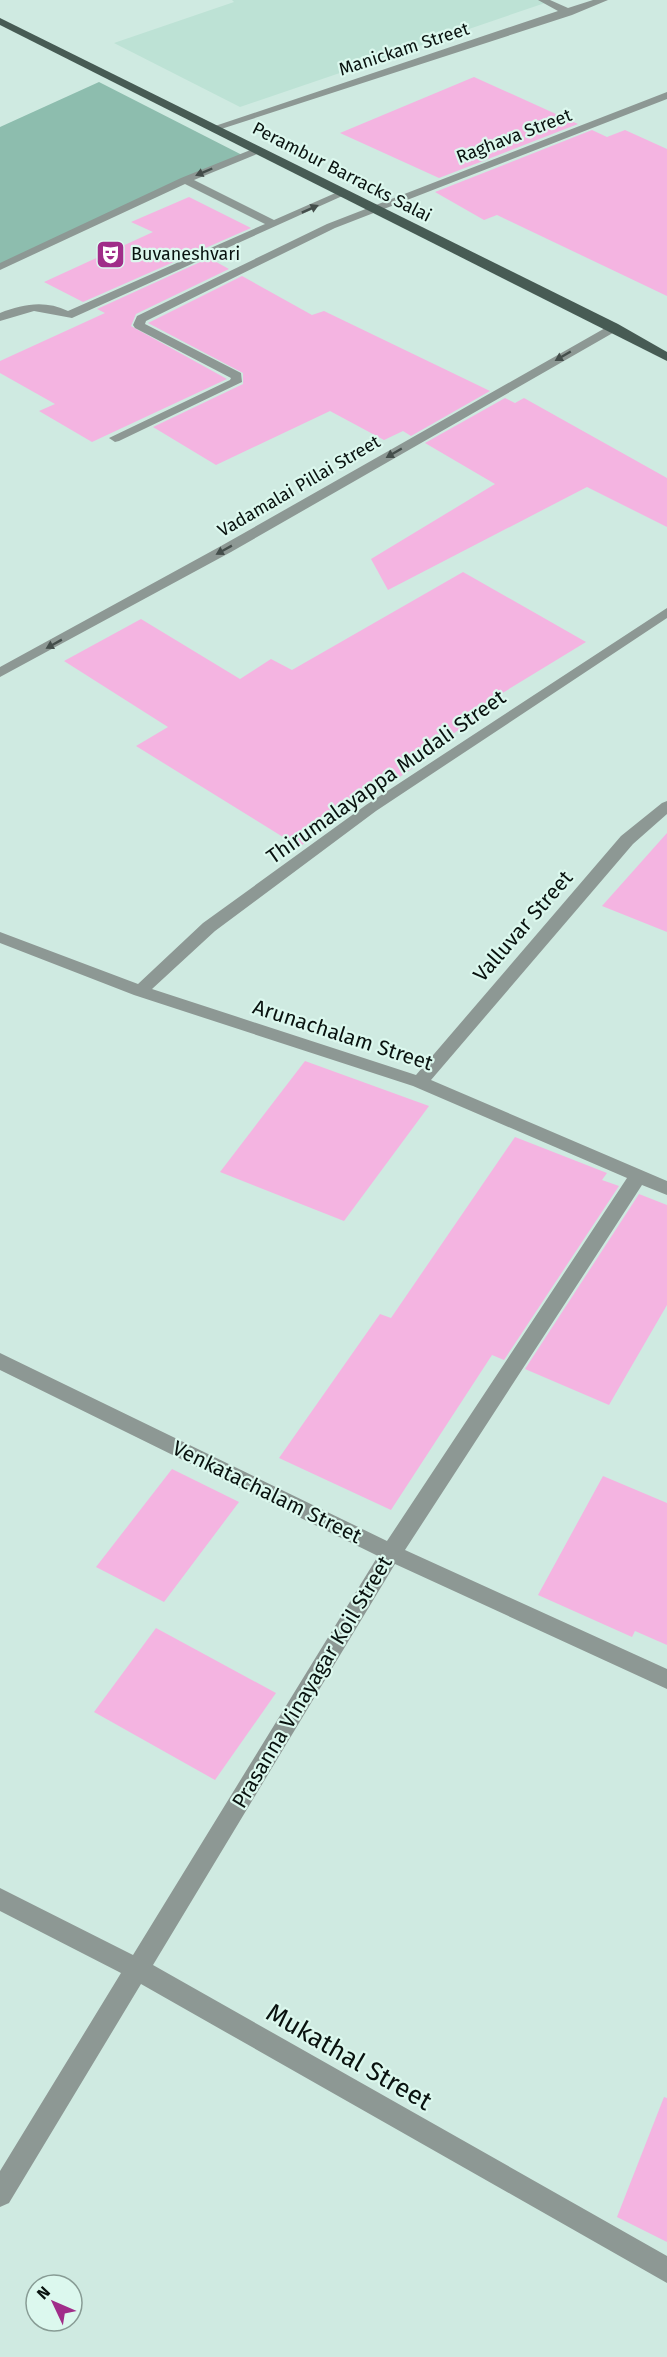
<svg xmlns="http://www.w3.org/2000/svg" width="667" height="2357" viewBox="0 0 667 2357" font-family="'Fira Sans',sans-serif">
	<rect width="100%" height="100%" fill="#cfeae1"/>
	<path fill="#bde2d5" d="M 232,0 L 540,0 L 545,3 L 240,107 L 114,43 L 234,2 Z"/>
	<path fill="#8dbdae" d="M 99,82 L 246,157 L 185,179 L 0,266 L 0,127 Z"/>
	<g fill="#f4b4e1">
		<path d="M 474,77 L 578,124 L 439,178 L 340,133 Z"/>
		<path d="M 592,130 L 607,137 L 625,130 L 667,149 L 667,296 L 497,215 L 484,220 L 435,192 Z"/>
		<path d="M 189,197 L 251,228 L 83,302 L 44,282 L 153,232 L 131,222 Z"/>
		<path d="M 209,258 L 229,269 L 136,314 L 131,326 L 227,379 L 92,442 L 39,411 L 55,404 L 0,373 L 0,361 L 105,313 L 97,309 Z"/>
		<path d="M 242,276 L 312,315 L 324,311 L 490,391 L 411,436 L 403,431 L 384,440 L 330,411 L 216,465 L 153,427 L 243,384 L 243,373 L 148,323 Z"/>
		<path d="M 505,398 L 515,403 L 524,398 L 667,478 L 667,527 L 587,487 L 388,590 L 371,559 L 495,484 L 425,443 Z"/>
		<path d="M 463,572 L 586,642 L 491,700 L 499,704 L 434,746 L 440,749 L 299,847 L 136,746 L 168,727 L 64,661 L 141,619 L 240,679 L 271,659 L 292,670 Z"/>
		<path d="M 667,833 L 667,932 L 602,906 Z"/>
		<path d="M 305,1061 L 429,1106 L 344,1221 L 220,1172 Z"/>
		<path d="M 515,1137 L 607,1173 L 602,1180 L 619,1186 L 504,1360 L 492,1355 L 391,1510 L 279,1458 L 380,1314 L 391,1318 Z"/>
		<path d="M 639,1194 L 667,1205 L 667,1305 L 609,1405 L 525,1369 Z"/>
		<path d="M 172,1469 L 239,1502 L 164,1602 L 96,1567 Z"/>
		<path d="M 603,1476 L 667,1503 L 667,1645 L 635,1631 L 632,1637 L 538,1595 Z"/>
		<path d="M 156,1628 L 276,1693 L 215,1780 L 94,1712 Z"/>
		<path d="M 664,2097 L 667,2098 L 667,2242 L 617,2217 Z"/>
	</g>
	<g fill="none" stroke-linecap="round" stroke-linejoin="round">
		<g fill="#8d9894" fill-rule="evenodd">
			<path d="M 538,0 L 550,0 L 568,8 L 593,0 L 608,0 L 572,15 L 218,130 L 209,128 L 558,11 Z"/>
			<path d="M 667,92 L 667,99 L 335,228 L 146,321 L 145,324 L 241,373 L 242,382 L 119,441 L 115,442 L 109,438 L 230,380 L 231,378 L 135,328 L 133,325 L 137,316 L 327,224 Z"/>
			<path d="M 258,147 L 263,150 L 262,152 L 194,180 L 274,220 L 340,191 L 349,193 L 72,318 L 34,311 L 0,321 L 0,313 C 23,304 45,300 68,311 L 265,224 L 185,184 L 0,270 L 0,263 L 181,178 Z"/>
			<path d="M 614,323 L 620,327 L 618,330 L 231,552 L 0,677 L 0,667 L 221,546 Z"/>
			<path d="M 667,608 L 667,618 L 376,811 L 215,931 L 152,989 L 416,1075 L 621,836 L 662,803 L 667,801 L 667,814 L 633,844 L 431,1080 L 667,1181 L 667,1195 L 642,1185 L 405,1550 L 667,1669 L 667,1689 L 395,1564 L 153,1965 L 667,2256 L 667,2283 L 141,1984 L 9,2203 L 0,2207 L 0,2171 L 121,1973 L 0,1911 L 0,1888 L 133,1955 L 378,1556 L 0,1370 L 0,1353 L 387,1541 L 627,1178 L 413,1086 L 134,995 L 0,943 L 0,932 L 138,984 L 203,923 L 366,805 Z"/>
		</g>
		<path fill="#475b54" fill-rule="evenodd" d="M 0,18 L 618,324 L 667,352 L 667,361 L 0,25 Z"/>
	</g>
	<defs><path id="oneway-solid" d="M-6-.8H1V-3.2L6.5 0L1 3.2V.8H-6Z" transform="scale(1.5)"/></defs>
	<g fill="#444e4b">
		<use href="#oneway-solid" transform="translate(204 172) rotate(157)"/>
		<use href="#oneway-solid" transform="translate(310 209) rotate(-24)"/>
		<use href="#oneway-solid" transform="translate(563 356) rotate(150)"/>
		<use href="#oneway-solid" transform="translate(394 453) rotate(150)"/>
		<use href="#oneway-solid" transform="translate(224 550) rotate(151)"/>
		<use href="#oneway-solid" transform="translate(54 644) rotate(151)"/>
	</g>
	<defs>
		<symbol id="theatre-square" viewBox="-11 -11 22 22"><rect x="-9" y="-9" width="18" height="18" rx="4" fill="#a02d89" stroke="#dcf8ee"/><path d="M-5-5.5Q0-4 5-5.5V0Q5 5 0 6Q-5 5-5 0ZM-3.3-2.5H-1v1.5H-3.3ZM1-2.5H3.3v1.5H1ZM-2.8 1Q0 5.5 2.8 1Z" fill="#fff"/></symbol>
	</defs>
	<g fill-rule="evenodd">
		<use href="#theatre-square" x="94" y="238" width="33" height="33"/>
	</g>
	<g text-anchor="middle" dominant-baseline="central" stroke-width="4.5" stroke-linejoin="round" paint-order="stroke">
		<g font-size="18" fill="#09120f" stroke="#dcf8ee">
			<text transform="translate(404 49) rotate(-18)">Manickam Street</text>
			<text transform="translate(514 136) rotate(-21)">Raghava Street</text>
			<text transform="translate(342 172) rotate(27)">Perambur Barracks Salai</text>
			<text transform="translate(299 486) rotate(-30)">Vadamalai Pillai Street</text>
		</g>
		<g font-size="18" fill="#09120f" stroke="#dcf8ee" text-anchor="start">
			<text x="131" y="254">Buvaneshvari</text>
		</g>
		<g font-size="21" fill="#09120f" stroke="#dcf8ee">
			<text transform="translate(386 777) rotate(-35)">Thirumalayappa Mudali Street</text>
			<text transform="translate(523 926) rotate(-49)">Valluvar Street</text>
			<text transform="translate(343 1035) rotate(18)">Arunachalam Street</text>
			<text transform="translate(267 1492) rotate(26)">Venkatachalam Street</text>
			<text transform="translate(312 1682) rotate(-59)">Prasanna Vinayagar Koil Street</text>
		</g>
		<g font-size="26" fill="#09120f" stroke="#dcf8ee">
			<text transform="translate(349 2057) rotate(30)">Mukathal Street</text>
		</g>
	</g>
	<g transform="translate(54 2303) rotate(314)"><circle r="28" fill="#dcf8ee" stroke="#889c95" stroke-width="1.5"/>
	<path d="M0-4.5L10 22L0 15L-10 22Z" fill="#a02d89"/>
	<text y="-9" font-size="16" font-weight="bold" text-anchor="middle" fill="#09120f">N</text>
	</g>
</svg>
